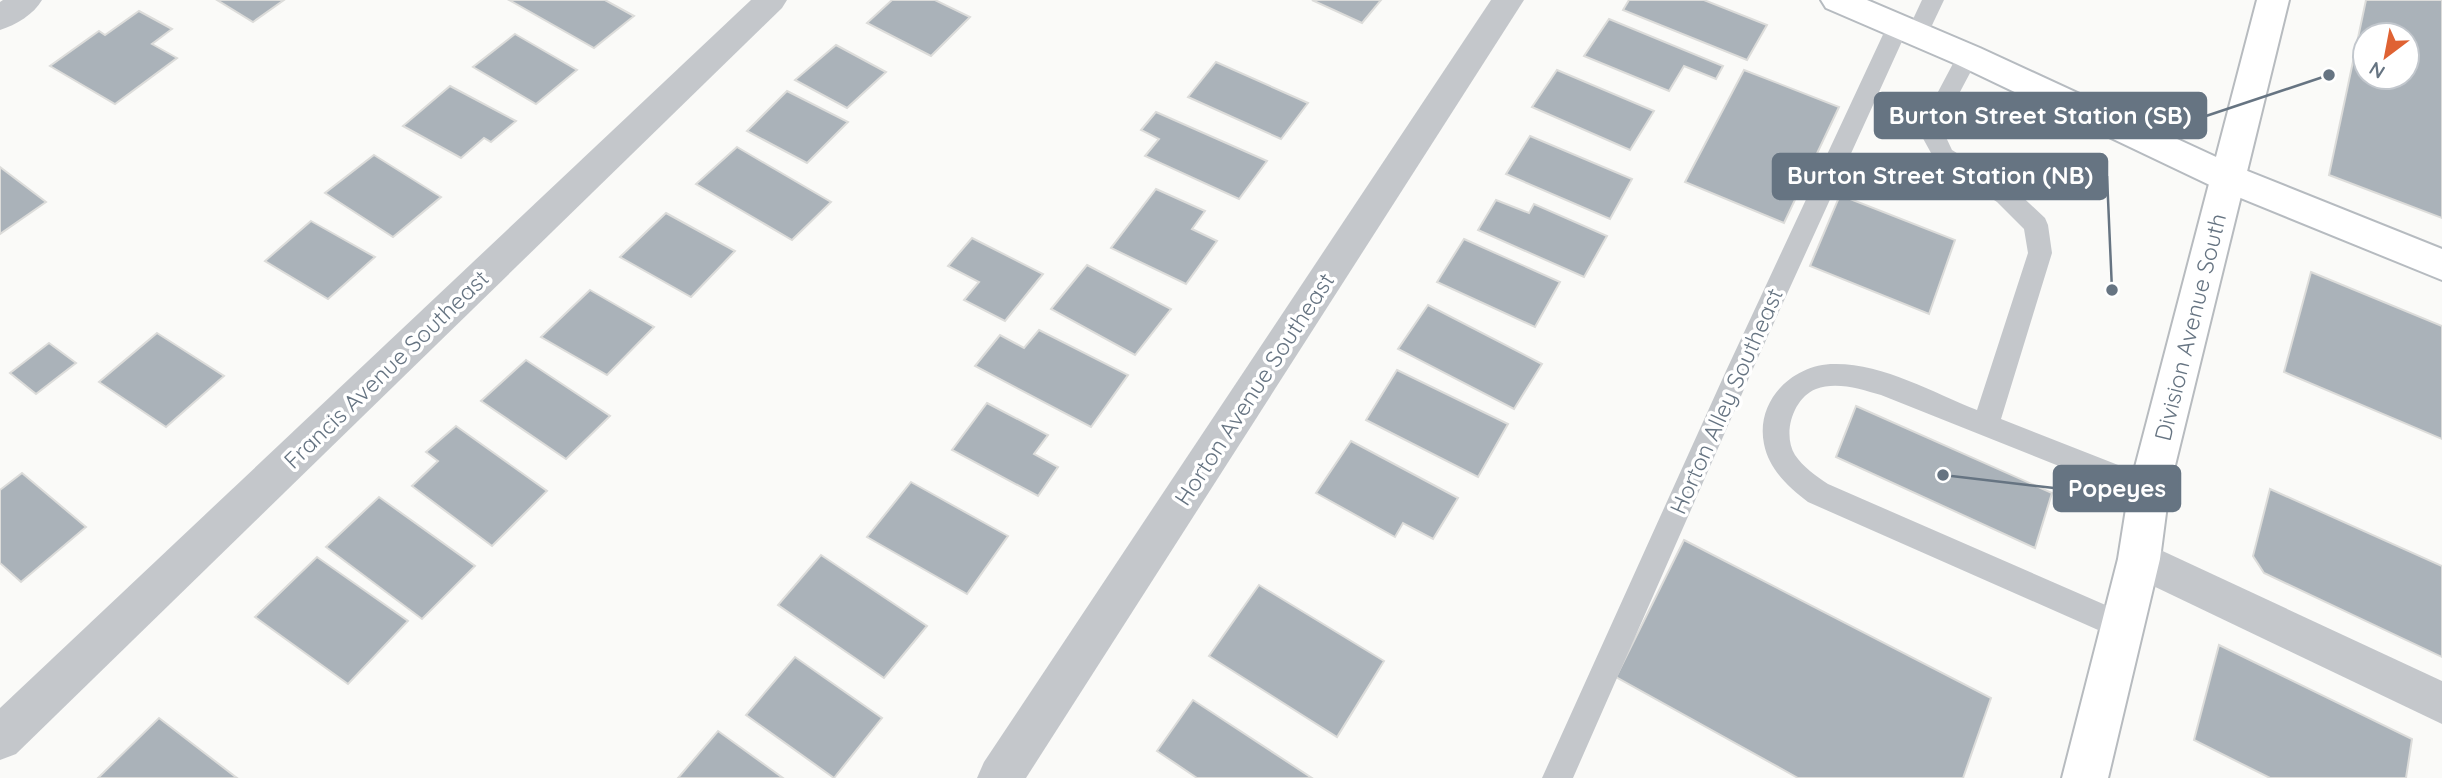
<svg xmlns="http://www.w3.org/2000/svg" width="2442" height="778" viewBox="0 0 2442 778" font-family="Quicksand,sans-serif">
	<rect width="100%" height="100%" fill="#fafaf8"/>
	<g fill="#aab2b9" stroke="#dcdcda" stroke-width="2" fill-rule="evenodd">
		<path d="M 217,0 L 284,0 L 253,22 Z"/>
		<path d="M 509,0 L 605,0 L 634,16 L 594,48 Z"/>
		<path d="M 892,0 L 935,0 L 970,17 L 931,56 L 867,23 Z"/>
		<path d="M 1312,0 L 1381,0 L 1362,23 Z"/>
		<path d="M 1629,0 L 1704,0 L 1767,25 L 1747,60 L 1623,10 Z"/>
		<path d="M 2366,0 L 2442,0 L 2442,218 L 2329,175 ZM 2365,35 L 2407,35 L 2407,77 L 2365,77 Z"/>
		<path d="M 139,11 L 172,29 L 152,44 L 177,58 L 115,104 L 50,66 L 99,31 L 105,35 Z"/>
		<path d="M 1609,19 L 1723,66 L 1716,79 L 1684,66 L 1669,91 L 1584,56 Z"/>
		<path d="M 515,34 L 577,70 L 536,104 L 473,67 Z"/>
		<path d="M 836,45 L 886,72 L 847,108 L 795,80 Z"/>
		<path d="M 1216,62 L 1308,103 L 1281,139 L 1188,97 Z"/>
		<path d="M 1557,70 L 1654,111 L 1630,150 L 1532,107 Z"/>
		<path d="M 1744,70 L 1839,107 L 1784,223 L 1685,182 Z"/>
		<path d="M 450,86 L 516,121 L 491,142 L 484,138 L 461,158 L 403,126 Z"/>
		<path d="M 787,91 L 848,122 L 807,163 L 747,131 Z"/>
		<path d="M 1156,112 L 1267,161 L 1239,199 L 1145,156 L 1159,139 L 1141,130 Z"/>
		<path d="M 1530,136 L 1632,179 L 1610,219 L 1506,174 Z"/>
		<path d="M 737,147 L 831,202 L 792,240 L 696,184 Z"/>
		<path d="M 374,155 L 441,197 L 393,237 L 325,193 Z"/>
		<path d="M 0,167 L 46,202 L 0,234 Z"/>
		<path d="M 1156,189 L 1205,211 L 1192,229 L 1217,241 L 1186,284 L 1111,248 Z"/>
		<path d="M 1840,195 L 1955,240 L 1929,314 L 1810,266 Z"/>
		<path d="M 1496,200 L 1529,213 L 1534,204 L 1607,236 L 1584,277 L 1478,230 Z"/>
		<path d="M 666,213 L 735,251 L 691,297 L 620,257 Z"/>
		<path d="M 311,221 L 375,257 L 328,299 L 265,261 Z"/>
		<path d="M 972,238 L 1043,274 L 1005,321 L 964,300 L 979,282 L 948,266 Z"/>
		<path d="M 1464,239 L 1560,282 L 1535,327 L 1437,282 Z"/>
		<path d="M 1087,265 L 1171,309 L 1135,355 L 1051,309 Z"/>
		<path d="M 2311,272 L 2442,326 L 2442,439 L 2284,372 Z"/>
		<path d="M 590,290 L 654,327 L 607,375 L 541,337 Z"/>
		<path d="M 1428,305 L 1542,364 L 1514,409 L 1398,349 Z"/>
		<path d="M 1039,330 L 1128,375 L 1091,427 L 975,366 L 1000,335 L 1024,348 Z"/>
		<path d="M 157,333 L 224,376 L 166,427 L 99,382 Z"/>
		<path d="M 49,343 L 76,363 L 36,394 L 10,373 Z"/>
		<path d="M 526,360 L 610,416 L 566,459 L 481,401 Z"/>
		<path d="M 1397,370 L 1508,424 L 1478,477 L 1366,420 Z"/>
		<path d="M 987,403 L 1048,435 L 1034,454 L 1058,467 L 1038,496 L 952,450 Z"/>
		<path d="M 1856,406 L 2052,493 L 2035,548 L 1836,457 Z"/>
		<path d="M 456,426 L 547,491 L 492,546 L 412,486 L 438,461 L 426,452 Z"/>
		<path d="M 1351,441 L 1458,498 L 1433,539 L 1403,523 L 1395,537 L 1316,493 Z"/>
		<path d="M 22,473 L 86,527 L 21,582 L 0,563 L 0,490 Z"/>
		<path d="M 911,482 L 1008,536 L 967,594 L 867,537 Z"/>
		<path d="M 2270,489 L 2442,566 L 2442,657 L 2264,573 L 2253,556 Z"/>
		<path d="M 379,497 L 475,566 L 422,619 L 326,547 Z"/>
		<path d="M 1684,540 L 1991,698 L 1963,778 L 1798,778 L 1616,677 Z"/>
		<path d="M 821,555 L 927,626 L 884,678 L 778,605 Z"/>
		<path d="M 317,557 L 408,621 L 348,684 L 255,617 Z"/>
		<path d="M 1259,585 L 1384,661 L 1337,737 L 1209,656 Z"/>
		<path d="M 2219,645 L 2412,739 L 2406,778 L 2270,778 L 2194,740 Z"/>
		<path d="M 795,657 L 882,718 L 834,778 L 746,715 Z"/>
		<path d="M 1193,700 L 1312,778 L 1197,778 L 1157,751 Z"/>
		<path d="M 159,718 L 237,778 L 98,778 Z"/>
		<path d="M 718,731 L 783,778 L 678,778 Z"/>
	</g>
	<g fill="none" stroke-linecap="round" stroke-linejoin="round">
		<defs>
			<path id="secondary" d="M 1821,0 L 1867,0 L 1980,48 L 2240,168 L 2442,249 L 2442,280 L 2216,188 L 1956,64 L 1826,8 Z"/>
			<path id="primary" d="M 2257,0 L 2289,0 L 2169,490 L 2160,559 L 2108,778 L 2062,778 L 2118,559 L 2129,490 Z"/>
		</defs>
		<use href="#secondary" stroke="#b6bbc0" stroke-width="4"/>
		<use href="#primary" stroke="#b7bbbf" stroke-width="4"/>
		<g fill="#c4c7cb" fill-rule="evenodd">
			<path d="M 1922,0 L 1944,0 L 1925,40 L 1917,42 L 1909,40 L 1906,34 Z"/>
			<path d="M 1898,18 L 1906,20 L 1909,26 L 1752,371 L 1573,778 L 1542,778 L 1726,371 L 1887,26 L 1890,20 Z"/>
			<path d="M 1968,48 L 1976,50 L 1979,56 L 1952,107 L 1944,133 L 1952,150 L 2013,188 L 2045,218 L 2048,225 L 2052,253 L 2001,419 L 2159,481 L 2163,490 L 2159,499 L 2149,502 L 1881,395 C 1861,389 1836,381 1816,389 C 1793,398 1782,434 1795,455 C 1803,467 1816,476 1828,484 L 2133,617 L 2138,627 L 2133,637 L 2123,641 L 1808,502 C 1788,487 1769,469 1764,444 C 1755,400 1794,363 1836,364 C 1884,364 1934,393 1977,410 L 2028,253 L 2024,229 L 1997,202 L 1936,162 L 1920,133 L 1930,107 L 1957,56 L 1960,50 Z"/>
		</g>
		<g fill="#c4c7cb" fill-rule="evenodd">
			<path d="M 3,0 L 42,0 C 34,14 16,25 0,30 L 0,2 Z"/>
			<path d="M 751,0 L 787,0 L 782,8 L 16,754 L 0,760 L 0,708 Z"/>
			<path d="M 1491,0 L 1524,0 L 1026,778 L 977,778 L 984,762 Z"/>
			<path d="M 2139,540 L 2442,681 L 2442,724 L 2124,572 L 2118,559 L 2124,546 Z"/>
		</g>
		<use href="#secondary" fill="#fff" fill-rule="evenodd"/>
		<use href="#primary" fill="#fff" fill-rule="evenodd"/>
	</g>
	<g text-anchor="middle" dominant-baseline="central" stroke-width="7" stroke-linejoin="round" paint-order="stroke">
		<g font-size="23" fill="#667482" stroke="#fff">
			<text transform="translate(2190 327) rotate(-76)">Division Avenue South</text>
			<text transform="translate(386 369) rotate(-44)">Francis Avenue Southeast</text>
			<text transform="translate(1254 389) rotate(-57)">Horton Avenue Southeast</text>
			<text transform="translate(1726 401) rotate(-66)">Horton Alley Southeast</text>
		</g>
	</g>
	<path fill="none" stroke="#667482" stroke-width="2.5" d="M2329 75L2206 116M2112 290L2107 176M1943 475L2054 488"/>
	<g fill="#667482" stroke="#fff" stroke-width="2.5">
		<circle cx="2329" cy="75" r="7"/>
		<circle cx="2112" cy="290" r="7"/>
		<circle cx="1943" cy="475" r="7"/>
	</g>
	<g fill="#667482" stroke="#667482" stroke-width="2.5">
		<rect x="1875" y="93" width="331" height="45" rx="7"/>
		<rect x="1773" y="154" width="334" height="45" rx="7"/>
		<rect x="2054" y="466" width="126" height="45" rx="7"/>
	</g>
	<g font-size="24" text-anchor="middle" font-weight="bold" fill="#fff">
		<text x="2040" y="124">Burton Street Station (SB)</text>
		<text x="1940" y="184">Burton Street Station (NB)</text>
		<text x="2117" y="497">Popeyes</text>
	</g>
	<g transform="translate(2386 56) rotate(212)"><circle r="33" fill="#ffffff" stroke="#c2c7cd" stroke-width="2"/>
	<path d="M0-5L12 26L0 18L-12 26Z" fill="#df6233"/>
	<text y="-10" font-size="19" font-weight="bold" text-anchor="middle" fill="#667482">N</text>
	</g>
</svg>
